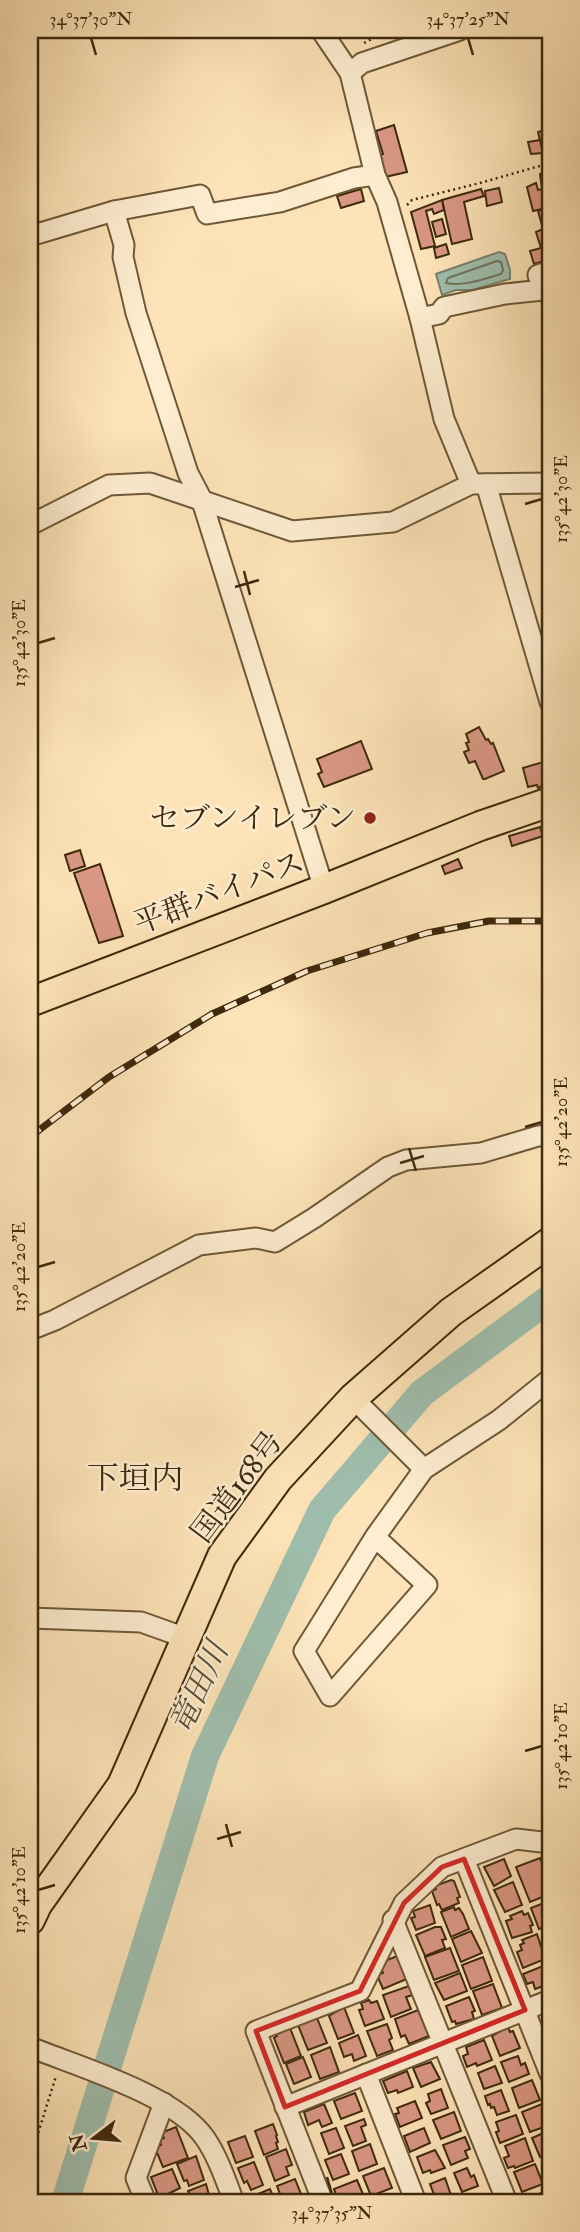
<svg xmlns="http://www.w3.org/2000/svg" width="580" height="2232" viewBox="0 0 580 2232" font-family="'IM FELL Double Pica','Noto Serif JP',serif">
	<rect width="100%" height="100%" fill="#fde3b7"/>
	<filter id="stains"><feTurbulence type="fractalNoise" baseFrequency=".00286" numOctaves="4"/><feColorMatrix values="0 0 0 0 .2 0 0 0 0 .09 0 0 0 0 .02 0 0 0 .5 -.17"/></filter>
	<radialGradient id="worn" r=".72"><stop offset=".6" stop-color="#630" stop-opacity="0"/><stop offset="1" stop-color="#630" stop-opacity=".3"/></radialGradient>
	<path fill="#9fbeae" stroke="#78826d" stroke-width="2" d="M 499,252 L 505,254 L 510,270 L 510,279 L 472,290 L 456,290 L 442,295 L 436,274 Z"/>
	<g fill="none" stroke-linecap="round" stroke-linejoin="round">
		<path stroke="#6e745d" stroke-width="2" d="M 497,261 L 501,262 L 503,270 L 501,274 C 484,279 462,287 446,283 L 448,278 Z"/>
		<path stroke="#9fbeae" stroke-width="28" d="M 65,2202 L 205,1756 L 322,1510 L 422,1393 L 550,1298"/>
	</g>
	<g fill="#da9785" stroke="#3e290c" stroke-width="2">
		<path d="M 394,125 L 407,172 L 385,177 L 380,155 L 383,154 L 376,131 Z"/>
		<path d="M 550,129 L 550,155 L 544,157 L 538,132 Z"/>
		<path d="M 540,140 L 543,153 L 531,154 L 528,142 Z"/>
		<path d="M 550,171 L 550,207 L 533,211 L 527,187 L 536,183 L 538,190 L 542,189 L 540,174 Z"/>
		<path d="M 499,188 L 502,202 L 487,206 L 485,191 Z"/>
		<path d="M 361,189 L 364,201 L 341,208 L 337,196 Z"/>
		<path d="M 481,189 L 484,196 L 464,202 L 472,239 L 452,244 L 442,200 Z"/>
		<path d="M 442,200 L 444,210 L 434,214 L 432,209 L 426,211 L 435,246 L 421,249 L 411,212 Z"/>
		<path d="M 550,208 L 550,259 L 534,264 L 530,251 L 541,248 L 536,232 L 543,229 L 538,211 Z"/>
		<path d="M 442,219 L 446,234 L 436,237 L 432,222 Z"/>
		<path d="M 446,244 L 449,254 L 436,258 L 434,248 Z"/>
		<path d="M 479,727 L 486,740 L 488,739 L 491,744 L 493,743 L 504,771 L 485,779 L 483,779 L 475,761 L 469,763 L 464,752 L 469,750 L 466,743 L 469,742 L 466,734 Z"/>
		<path d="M 361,741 L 372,769 L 324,787 L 318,774 L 322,772 L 317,759 Z"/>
		<path d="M 550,760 L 550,782 L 538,788 L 537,785 L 528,787 L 523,768 Z"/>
		<path d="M 540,827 L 543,836 L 512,846 L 509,836 Z"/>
		<path d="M 80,850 L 85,866 L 70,871 L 65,855 Z"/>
		<path d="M 458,859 L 462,868 L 445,874 L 442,866 Z"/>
		<path d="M 100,864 L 123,936 L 99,943 L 74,873 Z"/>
		<path d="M 540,1858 L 550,1884 L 550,1894 L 530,1902 L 516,1867 Z"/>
		<path d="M 504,1859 L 511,1876 L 494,1886 L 484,1867 Z"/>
		<path d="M 451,1880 L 454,1881 L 460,1897 L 457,1898 L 459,1903 L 442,1910 L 439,1904 L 437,1905 L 432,1891 L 436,1889 L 435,1886 Z"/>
		<path d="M 513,1882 L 522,1905 L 505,1912 L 494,1890 Z"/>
		<path d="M 549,1901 L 550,1925 L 539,1929 L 531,1908 Z"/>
		<path d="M 430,1905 L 435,1923 L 416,1930 L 411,1918 L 415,1917 L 413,1911 Z"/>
		<path d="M 454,1907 L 455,1910 L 459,1908 L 463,1914 L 469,1929 L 451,1937 L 441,1912 Z"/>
		<path d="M 522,1911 L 524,1915 L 528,1913 L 533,1925 L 530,1926 L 532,1932 L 512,1938 L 506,1921 L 512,1919 L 510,1916 Z"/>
		<path d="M 435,1927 L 441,1927 L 446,1939 L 442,1940 L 445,1948 L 425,1956 L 416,1935 Z"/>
		<path d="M 471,1931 L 482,1953 L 461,1962 L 452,1939 Z"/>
		<path d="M 537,1934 L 545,1959 L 523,1968 L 517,1952 L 522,1950 L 520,1945 L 524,1943 L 522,1940 Z"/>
		<path d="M 450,1948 L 459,1971 L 434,1980 L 425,1957 Z"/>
		<path d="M 400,1955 L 409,1978 L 383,1989 L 377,1975 L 383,1973 L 379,1963 Z"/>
		<path d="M 483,1957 L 492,1981 L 471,1989 L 462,1965 Z"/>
		<path d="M 543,1966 L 550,1984 L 535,1989 L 533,1982 L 527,1984 L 523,1974 Z"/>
		<path d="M 460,1973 L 467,1991 L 444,2000 L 435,1983 Z"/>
		<path d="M 493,1984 L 502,2008 L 482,2015 L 473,1991 Z"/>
		<path d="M 409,1986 L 413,1995 L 406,1997 L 411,2009 L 391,2017 L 383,1995 Z"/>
		<path d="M 469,1997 L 475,2011 L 472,2012 L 474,2019 L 456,2024 L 455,2021 L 452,2022 L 446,2006 Z"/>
		<path d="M 369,2000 L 371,2003 L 377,2001 L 384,2019 L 365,2026 L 359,2010 L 363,2009 L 361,2003 Z"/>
		<path d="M 344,2007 L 354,2033 L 338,2039 L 329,2016 Z"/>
		<path d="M 418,2010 L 429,2036 L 409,2044 L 405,2035 L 401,2037 L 395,2019 Z"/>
		<path d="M 317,2018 L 327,2043 L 308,2050 L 298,2025 Z"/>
		<path d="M 387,2024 L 392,2038 L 389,2040 L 393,2050 L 377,2056 L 367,2031 Z"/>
		<path d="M 508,2027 L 510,2032 L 513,2031 L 520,2048 L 500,2056 L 492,2036 Z"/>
		<path d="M 290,2028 L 301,2056 L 284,2063 L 274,2038 L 277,2036 L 276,2034 Z"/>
		<path d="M 358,2035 L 366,2056 L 354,2061 L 352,2054 L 344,2057 L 339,2043 Z"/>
		<path d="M 484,2040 L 492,2060 L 477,2066 L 476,2063 L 467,2067 L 463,2056 L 468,2054 L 466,2047 Z"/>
		<path d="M 330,2047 L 339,2072 L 320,2079 L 311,2055 Z"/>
		<path d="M 518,2056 L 521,2065 L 525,2063 L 529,2074 L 509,2082 L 501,2062 Z"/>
		<path d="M 303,2057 L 311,2077 L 294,2084 L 286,2064 Z"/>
		<path d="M 431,2062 L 440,2079 L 421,2087 L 413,2068 Z"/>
		<path d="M 495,2066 L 502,2083 L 484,2089 L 478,2073 Z"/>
		<path d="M 407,2071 L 413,2087 L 398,2093 L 397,2090 L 388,2093 L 383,2081 Z"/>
		<path d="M 532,2080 L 540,2100 L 519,2108 L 512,2088 Z"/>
		<path d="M 441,2089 L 448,2108 L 431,2114 L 426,2103 L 430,2101 L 428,2094 Z"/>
		<path d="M 501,2090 L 509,2111 L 497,2115 L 494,2107 L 491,2108 L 490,2104 L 488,2105 L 485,2096 Z"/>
		<path d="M 355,2093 L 362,2111 L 341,2119 L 334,2101 Z"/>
		<path d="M 415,2101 L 422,2118 L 400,2127 L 395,2114 L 399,2113 L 397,2108 Z"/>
		<path d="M 324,2104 L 332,2123 L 322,2127 L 319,2120 L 308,2125 L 304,2112 Z"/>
		<path d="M 542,2104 L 545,2111 L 542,2113 L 547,2126 L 530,2132 L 522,2112 Z"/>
		<path d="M 454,2112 L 461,2131 L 441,2139 L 433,2120 Z"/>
		<path d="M 516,2115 L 523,2134 L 500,2143 L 496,2132 L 499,2131 L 496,2122 Z"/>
		<path d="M 364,2119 L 366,2125 L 361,2127 L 366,2141 L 353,2146 L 345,2126 Z"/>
		<path d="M 273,2124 L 277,2135 L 276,2136 L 278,2142 L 276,2143 L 278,2149 L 264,2155 L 255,2131 Z"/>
		<path d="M 176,2127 L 188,2158 L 163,2167 L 155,2148 L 161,2145 L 159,2140 L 164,2138 L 161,2133 Z"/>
		<path d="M 336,2128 L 344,2148 L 329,2154 L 321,2133 Z"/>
		<path d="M 424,2128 L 430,2143 L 410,2152 L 404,2136 Z"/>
		<path d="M 550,2130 L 550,2153 L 540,2157 L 532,2138 Z"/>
		<path d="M 245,2136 L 253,2157 L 236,2163 L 228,2142 Z"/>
		<path d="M 465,2137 L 470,2149 L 465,2151 L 468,2158 L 451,2165 L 443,2145 Z"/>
		<path d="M 525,2138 L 533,2161 L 515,2168 L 514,2166 L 508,2168 L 504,2158 L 509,2156 L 505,2146 Z"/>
		<path d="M 370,2144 L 377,2164 L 359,2171 L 352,2151 Z"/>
		<path d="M 286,2149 L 292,2165 L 286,2167 L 289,2175 L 275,2181 L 266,2157 Z"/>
		<path d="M 435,2150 L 445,2168 L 431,2173 L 430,2170 L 423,2173 L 417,2157 Z"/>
		<path d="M 341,2154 L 349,2174 L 333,2180 L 325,2160 Z"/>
		<path d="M 196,2156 L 204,2180 L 189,2186 L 187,2180 L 184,2181 L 177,2164 Z"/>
		<path d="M 254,2162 L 263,2185 L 251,2190 L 247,2181 L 244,2183 L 238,2168 Z"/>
		<path d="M 535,2164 L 543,2184 L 522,2192 L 514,2172 Z"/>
		<path d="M 384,2168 L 392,2188 L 371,2196 L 363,2176 Z"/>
		<path d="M 467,2168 L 471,2177 L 474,2175 L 478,2186 L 462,2192 L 454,2173 Z"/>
		<path d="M 172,2169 L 180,2188 L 162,2197 L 161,2194 L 158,2195 L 151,2177 Z"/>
		<path d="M 445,2178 L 451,2195 L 436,2200 L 430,2184 Z"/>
		<path d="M 295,2179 L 301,2194 L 296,2196 L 299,2202 L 283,2202 L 277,2186 Z"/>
		<path d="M 357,2180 L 365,2199 L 356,2202 L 342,2202 L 340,2199 L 338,2200 L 334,2189 Z"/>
		<path d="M 206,2184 L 211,2202 L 193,2202 L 188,2191 Z"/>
		<path d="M 270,2189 L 275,2202 L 255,2202 L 253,2196 Z"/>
		<path d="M 541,2193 L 544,2202 L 547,2202 L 525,2202 L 524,2199 Z"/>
	</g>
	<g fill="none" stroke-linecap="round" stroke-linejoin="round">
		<defs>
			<g id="minor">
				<path d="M 321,30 L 350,73 L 375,175 L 387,202 L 420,318 L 444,419 L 471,484"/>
				<path d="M 350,73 L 362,63 L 460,30"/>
				<path d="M 114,211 L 124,245 L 123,257 L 136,313 L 188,473 L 201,498 L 324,889"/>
				<path d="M 30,236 L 114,211 L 200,195 L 207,214 L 280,202 L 354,178 L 375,175"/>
				<path d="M 420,318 L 439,314 L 444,307 L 505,294 L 543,290 L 538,275 L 550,271"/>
				<path d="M 486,484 L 550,702"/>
				<path d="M 30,525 L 109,485 L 150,483 L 292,531 L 393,522 L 471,484 L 550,483"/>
				<path d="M 30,1330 L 55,1320 L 199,1245 L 256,1238 L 275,1242 L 314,1218 L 388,1167 L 406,1160 L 481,1153 L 538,1136 L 550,1135"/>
				<path d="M 353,1398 L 424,1469"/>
				<path d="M 375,1537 L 427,1585 L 330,1696 L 304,1651 L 375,1537 L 424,1469 L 499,1420 L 550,1379"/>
				<path d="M 30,1618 L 141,1622 L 186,1638"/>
				<path d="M 464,1859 L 550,2074"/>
				<path d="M 393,1920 L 507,2202"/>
				<path d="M 30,2047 C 79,2067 175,2095 205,2138 C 218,2157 226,2181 234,2202"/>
				<path d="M 366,2074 L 416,2202"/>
				<path d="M 285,2107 L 550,2000"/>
				<path d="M 146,2202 L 136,2178 L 164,2103"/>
				<path d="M 323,2202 L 256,2031 L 360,1991 L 404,1903 L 442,1867 L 516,1839 L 550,1843"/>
			</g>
			<g id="highway">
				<path d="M 30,1002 L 324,889 L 480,826 L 550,802"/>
				<path d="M 30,1920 L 37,1905 L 122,1785 L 222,1556 L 278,1479 L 353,1398 L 451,1312 L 550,1242"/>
			</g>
		</defs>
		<use href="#minor" stroke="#6e5837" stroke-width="23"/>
		<use href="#highway" stroke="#3e290c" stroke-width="32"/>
		<g stroke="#3e290c" stroke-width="2.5" stroke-dasharray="2 3.5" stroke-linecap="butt">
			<path d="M 364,43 L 389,30"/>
			<path d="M 407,205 L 412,200 L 480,183 L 550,163"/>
			<path d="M 30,2159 L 56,2076"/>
		</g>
		<use href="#minor" stroke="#feedd0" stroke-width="19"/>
		<use href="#highway" stroke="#fde3b7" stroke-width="28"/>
		<defs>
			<path id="rail" d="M 30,1137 L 109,1077 L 212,1014 L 307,971 L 427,933 L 489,921 L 550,921"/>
		</defs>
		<use href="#rail" stroke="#3e290c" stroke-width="7"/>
		<use href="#rail" stroke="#feedd0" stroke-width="4.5" stroke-dasharray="13" stroke-linecap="butt"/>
	</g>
	<path fill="none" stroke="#d62828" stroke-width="5" stroke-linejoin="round" d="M 464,1859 L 525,2010 L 285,2107 L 256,2031 L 360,1991 L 404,1903 L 442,1867 Z"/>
	<path fill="none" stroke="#3e290c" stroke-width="2.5" d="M 91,38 L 96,55M 468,38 L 473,55M 525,504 L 542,499M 244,571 L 250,595M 235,587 L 259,580M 38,643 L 55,638M 525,1127 L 542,1122M 409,1148 L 416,1171M 400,1163 L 424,1156M 38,1267 L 55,1262M 525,1751 L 542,1746M 226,1824 L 232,1847M 217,1839 L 241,1832M 38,1890 L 55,1885M 327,2177 L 332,2194"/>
	<circle fill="#8f2418" stroke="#feedd0" stroke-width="2.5" cx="370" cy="818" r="7"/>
	<g text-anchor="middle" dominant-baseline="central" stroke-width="5" stroke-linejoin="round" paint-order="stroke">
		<g font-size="30" fill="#3e290c" stroke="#feedd0" text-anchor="end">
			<text x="356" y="818">セブンイレブン</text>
		</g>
		<g font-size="30" fill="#3e290c" stroke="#feedd0">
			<text transform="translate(219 893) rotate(-21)">平群バイパス</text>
			<text transform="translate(237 1487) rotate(-53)">国道168号</text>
		</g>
		<g font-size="32" fill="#3e290c" stroke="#feedd0">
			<text x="135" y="1479">下垣内</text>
		</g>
		<g font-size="32" font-style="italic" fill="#564e34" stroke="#feedd0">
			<text transform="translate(199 1688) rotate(-65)">竜田川</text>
		</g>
	</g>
	<rect width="580" height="2232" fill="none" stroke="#fde3b7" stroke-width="77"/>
	<g transform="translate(94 2138) rotate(254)" stroke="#feedd0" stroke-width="5" paint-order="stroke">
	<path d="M0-5L12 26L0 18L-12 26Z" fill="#3e290c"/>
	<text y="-10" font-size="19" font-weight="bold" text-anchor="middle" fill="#3e290c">N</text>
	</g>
	<rect x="38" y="38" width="504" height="2156" fill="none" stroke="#3e290c" stroke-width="2.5"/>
	<g font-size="18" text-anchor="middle" fill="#3e290c">
		<text x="91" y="25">34°37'30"N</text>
		<text x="468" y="25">34°37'25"N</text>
		<text transform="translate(561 499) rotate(-90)" y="6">135°42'30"E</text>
		<text transform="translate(19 643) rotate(-90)" y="6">135°42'30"E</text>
		<text transform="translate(561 1122) rotate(-90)" y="6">135°42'20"E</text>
		<text transform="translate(19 1267) rotate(-90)" y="6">135°42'20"E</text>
		<text transform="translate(561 1746) rotate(-90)" y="6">135°42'10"E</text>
		<text transform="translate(19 1890) rotate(-90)" y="6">135°42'10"E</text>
		<text x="332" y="2219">34°37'35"N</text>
	</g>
	<rect width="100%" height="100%" filter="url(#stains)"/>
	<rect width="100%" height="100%" fill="url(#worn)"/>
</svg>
